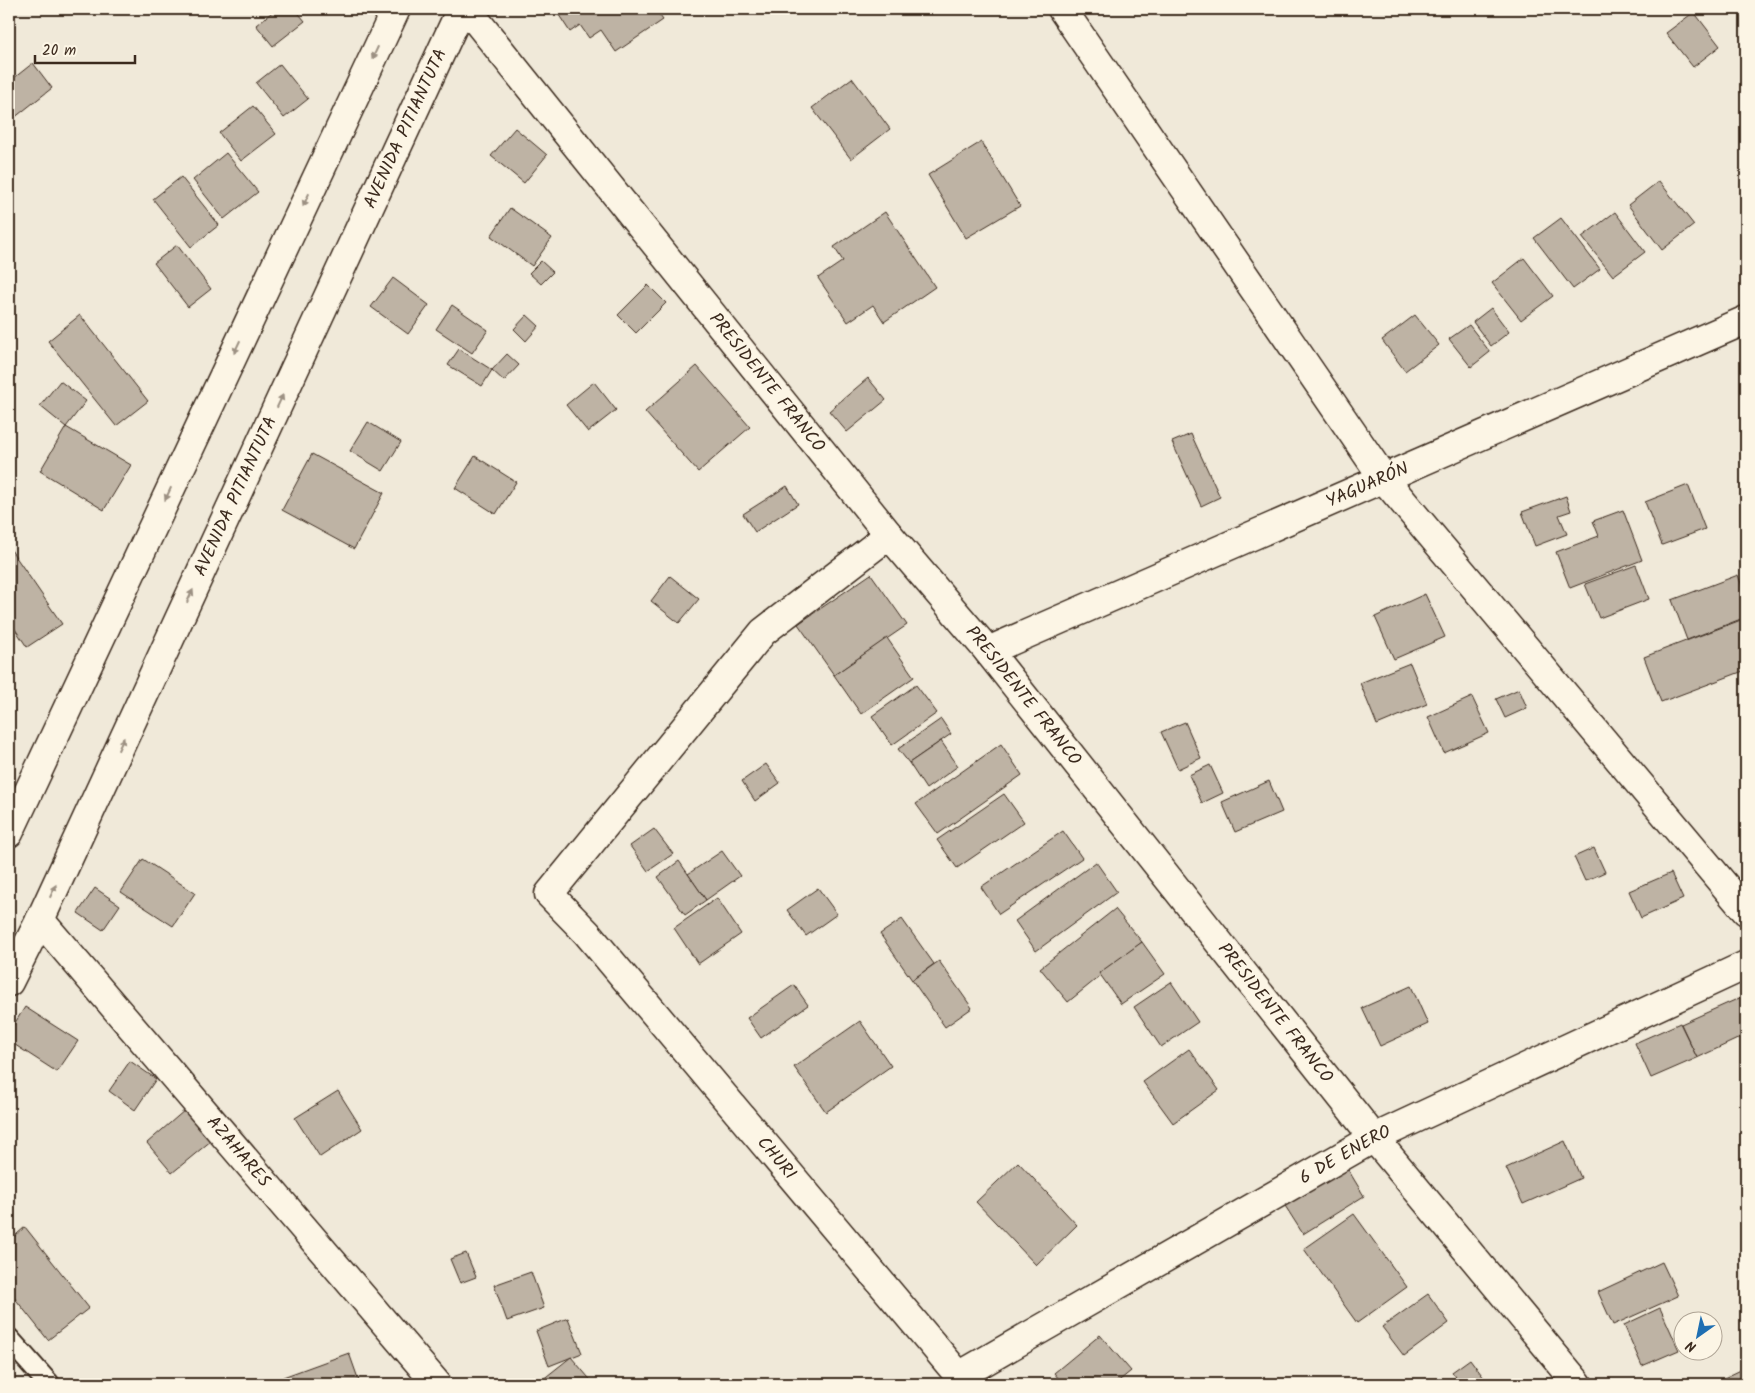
<svg xmlns="http://www.w3.org/2000/svg" width="1755" height="1393" viewBox="0 0 1755 1393" font-family="Kalam,sans-serif">
	<rect width="100%" height="100%" fill="#f0e9d9"/>
	<filter id="ink" filterUnits="userSpaceOnUse"><feTurbulence type="fractalNoise" baseFrequency=".02" numOctaves="2"/><feDisplacementMap in="SourceGraphic" scale="10" xChannelSelector="R" yChannelSelector="G"/><feConvolveMatrix kernelMatrix="1 2 1 2 8 2 1 2 1" color-interpolation-filters="sRGB"/></filter>
	<g filter="url(#ink)">
		<g fill="#beb3a4" stroke="#3b2a1e">
			<path d="M 276,9 L 295,9 L 305,21 L 273,46 L 256,25 Z"/>
			<path d="M 555,9 L 655,9 L 663,20 L 616,52 L 601,30 L 589,38 L 580,25 L 570,32 Z"/>
			<path d="M 1694,12 L 1720,46 L 1693,67 L 1666,33 Z"/>
			<path d="M 33,63 L 52,88 L 9,122 L 9,82 Z"/>
			<path d="M 280,64 L 308,99 L 284,118 L 256,83 Z"/>
			<path d="M 852,78 L 890,129 L 851,159 L 812,108 Z"/>
			<path d="M 253,106 L 276,134 L 241,161 L 219,133 Z"/>
			<path d="M 515,128 L 547,155 L 524,183 L 491,156 Z"/>
			<path d="M 981,142 L 1020,206 L 966,238 L 928,175 Z"/>
			<path d="M 226,153 L 258,192 L 224,219 L 193,180 Z"/>
			<path d="M 181,177 L 219,225 L 191,247 L 153,199 Z"/>
			<path d="M 1659,181 L 1694,225 L 1662,250 L 1628,205 Z"/>
			<path d="M 510,208 L 552,238 L 532,266 L 491,236 Z"/>
			<path d="M 885,212 L 935,287 L 884,322 L 873,305 L 848,322 L 818,278 L 843,261 L 834,247 Z"/>
			<path d="M 1615,212 L 1645,252 L 1613,276 L 1582,237 Z"/>
			<path d="M 1561,218 L 1600,269 L 1573,289 L 1534,238 Z"/>
			<path d="M 177,245 L 211,289 L 188,307 L 154,263 Z"/>
			<path d="M 1524,258 L 1553,296 L 1521,320 L 1492,283 Z"/>
			<path d="M 541,261 L 553,272 L 541,284 L 529,273 Z"/>
			<path d="M 393,278 L 429,305 L 408,334 L 371,307 Z"/>
			<path d="M 648,285 L 666,303 L 636,333 L 618,315 Z"/>
			<path d="M 452,305 L 488,330 L 472,353 L 436,329 Z"/>
			<path d="M 1491,308 L 1509,332 L 1491,346 L 1473,322 Z"/>
			<path d="M 80,315 L 148,401 L 116,426 L 48,341 Z"/>
			<path d="M 527,315 L 539,326 L 526,341 L 514,329 Z"/>
			<path d="M 1415,315 L 1439,345 L 1405,371 L 1382,340 Z"/>
			<path d="M 1469,325 L 1490,352 L 1471,367 L 1449,339 Z"/>
			<path d="M 459,349 L 492,370 L 482,386 L 448,365 Z"/>
			<path d="M 507,354 L 519,365 L 504,381 L 492,370 Z"/>
			<path d="M 697,366 L 750,427 L 698,472 L 645,412 Z"/>
			<path d="M 868,378 L 886,400 L 847,432 L 829,411 Z"/>
			<path d="M 60,381 L 86,401 L 66,427 L 40,406 Z"/>
			<path d="M 594,382 L 616,410 L 588,432 L 566,405 Z"/>
			<path d="M 368,422 L 401,442 L 383,471 L 350,451 Z"/>
			<path d="M 66,427 L 131,465 L 104,510 L 40,471 Z"/>
			<path d="M 1191,434 L 1220,497 L 1201,506 L 1172,442 Z"/>
			<path d="M 312,454 L 384,493 L 354,549 L 282,510 Z"/>
			<path d="M 475,456 L 516,482 L 496,514 L 455,488 Z"/>
			<path d="M 1688,485 L 1705,529 L 1662,545 L 1645,502 Z"/>
			<path d="M 787,486 L 798,504 L 755,532 L 743,514 Z"/>
			<path d="M 1566,496 L 1571,511 L 1559,515 L 1567,534 L 1535,546 L 1522,512 Z"/>
			<path d="M 1623,510 L 1642,560 L 1570,588 L 1556,552 L 1599,536 L 1593,521 Z"/>
			<path d="M 9,547 L 62,624 L 27,647 L 9,620 Z"/>
			<path d="M 1636,565 L 1649,599 L 1599,618 L 1585,584 Z"/>
			<path d="M 871,574 L 907,625 L 834,675 L 798,624 Z"/>
			<path d="M 1738,575 L 1746,597 L 1746,617 L 1687,640 L 1672,600 Z"/>
			<path d="M 670,576 L 699,599 L 679,623 L 651,601 Z"/>
			<path d="M 1425,594 L 1445,637 L 1394,659 L 1375,617 Z"/>
			<path d="M 1746,618 L 1746,670 L 1661,702 L 1644,657 Z"/>
			<path d="M 887,638 L 914,677 L 861,714 L 834,675 Z"/>
			<path d="M 1410,663 L 1427,704 L 1377,725 L 1360,683 Z"/>
			<path d="M 916,685 L 937,713 L 892,745 L 872,716 Z"/>
			<path d="M 1519,689 L 1527,708 L 1505,718 L 1496,699 Z"/>
			<path d="M 1472,697 L 1489,733 L 1444,753 L 1428,717 Z"/>
			<path d="M 941,719 L 951,734 L 909,763 L 898,749 Z"/>
			<path d="M 1185,722 L 1201,758 L 1178,769 L 1161,732 Z"/>
			<path d="M 941,741 L 958,766 L 926,789 L 909,763 Z"/>
			<path d="M 1001,744 L 1022,775 L 938,834 L 916,804 Z"/>
			<path d="M 766,764 L 780,783 L 755,801 L 742,781 Z"/>
			<path d="M 1210,765 L 1223,793 L 1202,803 L 1189,775 Z"/>
			<path d="M 1269,781 L 1282,812 L 1235,832 L 1222,802 Z"/>
			<path d="M 1004,794 L 1024,822 L 957,868 L 937,840 Z"/>
			<path d="M 654,829 L 673,854 L 648,871 L 630,846 Z"/>
			<path d="M 1063,831 L 1082,858 L 999,914 L 981,887 Z"/>
			<path d="M 1594,848 L 1605,872 L 1585,881 L 1574,857 Z"/>
			<path d="M 722,851 L 740,876 L 706,900 L 688,874 Z"/>
			<path d="M 143,859 L 195,893 L 173,926 L 121,892 Z"/>
			<path d="M 679,861 L 706,900 L 685,915 L 658,877 Z"/>
			<path d="M 1096,862 L 1117,892 L 1036,951 L 1015,921 Z"/>
			<path d="M 1671,873 L 1683,899 L 1641,918 L 1629,891 Z"/>
			<path d="M 95,888 L 120,905 L 103,930 L 78,913 Z"/>
			<path d="M 818,888 L 837,914 L 806,936 L 787,910 Z"/>
			<path d="M 717,898 L 741,934 L 698,964 L 674,928 Z"/>
			<path d="M 1115,909 L 1142,942 L 1068,1002 L 1040,968 Z"/>
			<path d="M 902,919 L 934,964 L 912,980 L 880,934 Z"/>
			<path d="M 1142,942 L 1165,974 L 1121,1004 L 1099,973 Z"/>
			<path d="M 939,961 L 972,1008 L 945,1027 L 912,980 Z"/>
			<path d="M 1171,982 L 1198,1022 L 1161,1047 L 1134,1007 Z"/>
			<path d="M 794,985 L 808,1005 L 761,1038 L 747,1018 Z"/>
			<path d="M 1411,986 L 1428,1024 L 1380,1046 L 1362,1008 Z"/>
			<path d="M 1744,996 L 1746,1001 L 1746,1035 L 1697,1058 L 1681,1024 Z"/>
			<path d="M 25,1007 L 78,1041 L 57,1072 L 9,1041 L 9,1032 Z"/>
			<path d="M 860,1021 L 891,1066 L 826,1112 L 794,1067 Z"/>
			<path d="M 1680,1023 L 1697,1058 L 1651,1078 L 1635,1043 Z"/>
			<path d="M 1189,1049 L 1219,1090 L 1173,1123 L 1143,1082 Z"/>
			<path d="M 130,1061 L 156,1079 L 135,1110 L 109,1091 Z"/>
			<path d="M 338,1091 L 362,1129 L 320,1157 L 295,1118 Z"/>
			<path d="M 185,1110 L 212,1140 L 172,1173 L 147,1143 Z"/>
			<path d="M 1565,1141 L 1581,1178 L 1523,1204 L 1506,1168 Z"/>
			<path d="M 1018,1162 L 1077,1225 L 1036,1265 L 976,1202 Z"/>
			<path d="M 1344,1163 L 1364,1196 L 1303,1234 L 1282,1201 Z"/>
			<path d="M 1354,1214 L 1407,1287 L 1357,1323 L 1304,1249 Z"/>
			<path d="M 25,1227 L 89,1308 L 48,1340 L 9,1291 L 9,1241 Z"/>
			<path d="M 466,1253 L 476,1277 L 460,1283 L 450,1259 Z"/>
			<path d="M 1662,1262 L 1678,1296 L 1613,1325 L 1598,1292 Z"/>
			<path d="M 531,1272 L 544,1308 L 507,1321 L 494,1285 Z"/>
			<path d="M 1428,1294 L 1449,1323 L 1404,1356 L 1382,1327 Z"/>
			<path d="M 1660,1308 L 1679,1350 L 1642,1366 L 1624,1325 Z"/>
			<path d="M 568,1318 L 582,1353 L 549,1366 L 536,1331 Z"/>
			<path d="M 1100,1335 L 1131,1371 L 1115,1384 L 1063,1384 L 1054,1373 Z"/>
			<path d="M 349,1353 L 360,1384 L 286,1384 L 283,1377 Z"/>
			<path d="M 571,1357 L 594,1384 L 537,1384 Z"/>
			<path d="M 1470,1359 L 1487,1382 L 1484,1384 L 1461,1384 L 1452,1372 Z"/>
			<path d="M 1745,1368 L 1746,1372 L 1746,1384 L 1724,1384 L 1722,1379 Z"/>
		</g>
		<g fill="none" stroke-linecap="round" stroke-linejoin="round">
			<defs>
				<path id="lane" d="M 9,1339 L 49,1384"/>
				<g id="street">
					<path id="s1" d="M 467,9 L 889,535 L 988,651 L 1374,1138 L 1578,1384"/>
					<path d="M 1062,9 L 1384,479 L 1746,911"/>
					<path id="s2" d="M 889,535 L 763,632 L 549,894 L 587,933 L 966,1384"/>
					<path id="s3" d="M 988,651 L 1746,320"/>
					<path d="M 9,833 L 396,9"/>
					<path id="s4" d="M 40,920 L 437,1384"/>
					<path id="s5" d="M 9,982 L 40,920 L 461,9"/>
					<path id="s6" d="M 959,1376 L 1374,1138 L 1746,965"/>
				</g>
			</defs>
			<use href="#lane" stroke="#3b2a1e" stroke-width="24"/>
			<use href="#street" stroke="#3b2a1e" stroke-width="31"/>
			<use href="#lane" stroke="#fcf5e5" stroke-width="20"/>
			<use href="#street" stroke="#fcf5e5" stroke-width="28"/>
		</g>
		<defs><path id="oneway-solid" d="M-6-.8H1V-3.2L6.5 0L1 3.2V.8H-6Z" transform="scale(1.25)"/></defs>
		<g fill="#9c9082">
			<use href="#oneway-solid" transform="translate(375 53) rotate(115)"/>
			<use href="#oneway-solid" transform="translate(306 200) rotate(115)"/>
			<use href="#oneway-solid" transform="translate(237 347) rotate(115)"/>
			<use href="#oneway-solid" transform="translate(280 401) rotate(-65)"/>
			<use href="#oneway-solid" transform="translate(168 494) rotate(115)"/>
			<use href="#oneway-solid" transform="translate(190 596) rotate(-65)"/>
			<use href="#oneway-solid" transform="translate(121 744) rotate(-65)"/>
			<use href="#oneway-solid" transform="translate(53 891) rotate(-65)"/>
		</g>
	</g>
	<g text-anchor="middle" dominant-baseline="central" stroke-width="4" stroke-linejoin="round" paint-order="stroke">
		<g font-size="18" fill="#3b2a1e" stroke="#fcf5e5">
			<text stroke="none"><textPath href="#s5" startOffset="941">AVENIDA PITIANTUTA</textPath></text>
			<text stroke="none"><textPath href="#s1" startOffset="479">PRESIDENTE FRANCO</textPath></text>
			<text stroke="none"><textPath href="#s3" startOffset="414">YAGUARÓN</textPath></text>
			<text stroke="none"><textPath href="#s5" startOffset="536">AVENIDA PITIANTUTA</textPath></text>
			<text stroke="none"><textPath href="#s1" startOffset="884">PRESIDENTE FRANCO</textPath></text>
			<text stroke="none"><textPath href="#s1" startOffset="1289">PRESIDENTE FRANCO</textPath></text>
			<text stroke="none"><textPath href="#s4" startOffset="305">AZAHARES</textPath></text>
			<text stroke="none"><textPath href="#s6" startOffset="445">6 DE ENERO</textPath></text>
			<text stroke="none"><textPath href="#s2" startOffset="846">CHURI</textPath></text>
		</g>
	</g>
	<rect width="1755" height="1393" fill="none" stroke="#fcf5e5" stroke-width="30"/>
	<rect x="15" y="15" width="1725" height="1363" fill="none" stroke="#3b2a1e" stroke-width="2" filter="url(#ink)"/>
	<g transform="translate(1698 1336) rotate(213)"><circle r="24" fill="#fcf5e5" stroke="#afa495"/>
	<path d="M0-4L9 19L0 12L-9 19Z" fill="#1f6fb2"/>
	<text y="-8" font-size="14" font-weight="bold" text-anchor="middle" fill="#3b2a1e">N</text>
	</g>
	<path d="M35 55v8h100v-8" fill="none" stroke="#3b2a1e" stroke-width="2.5"/>
	<text x="42" y="55" font-size="15" fill="#3b2a1e" stroke="#fcf5e5" stroke-width="4" paint-order="stroke">20 m</text>
</svg>
